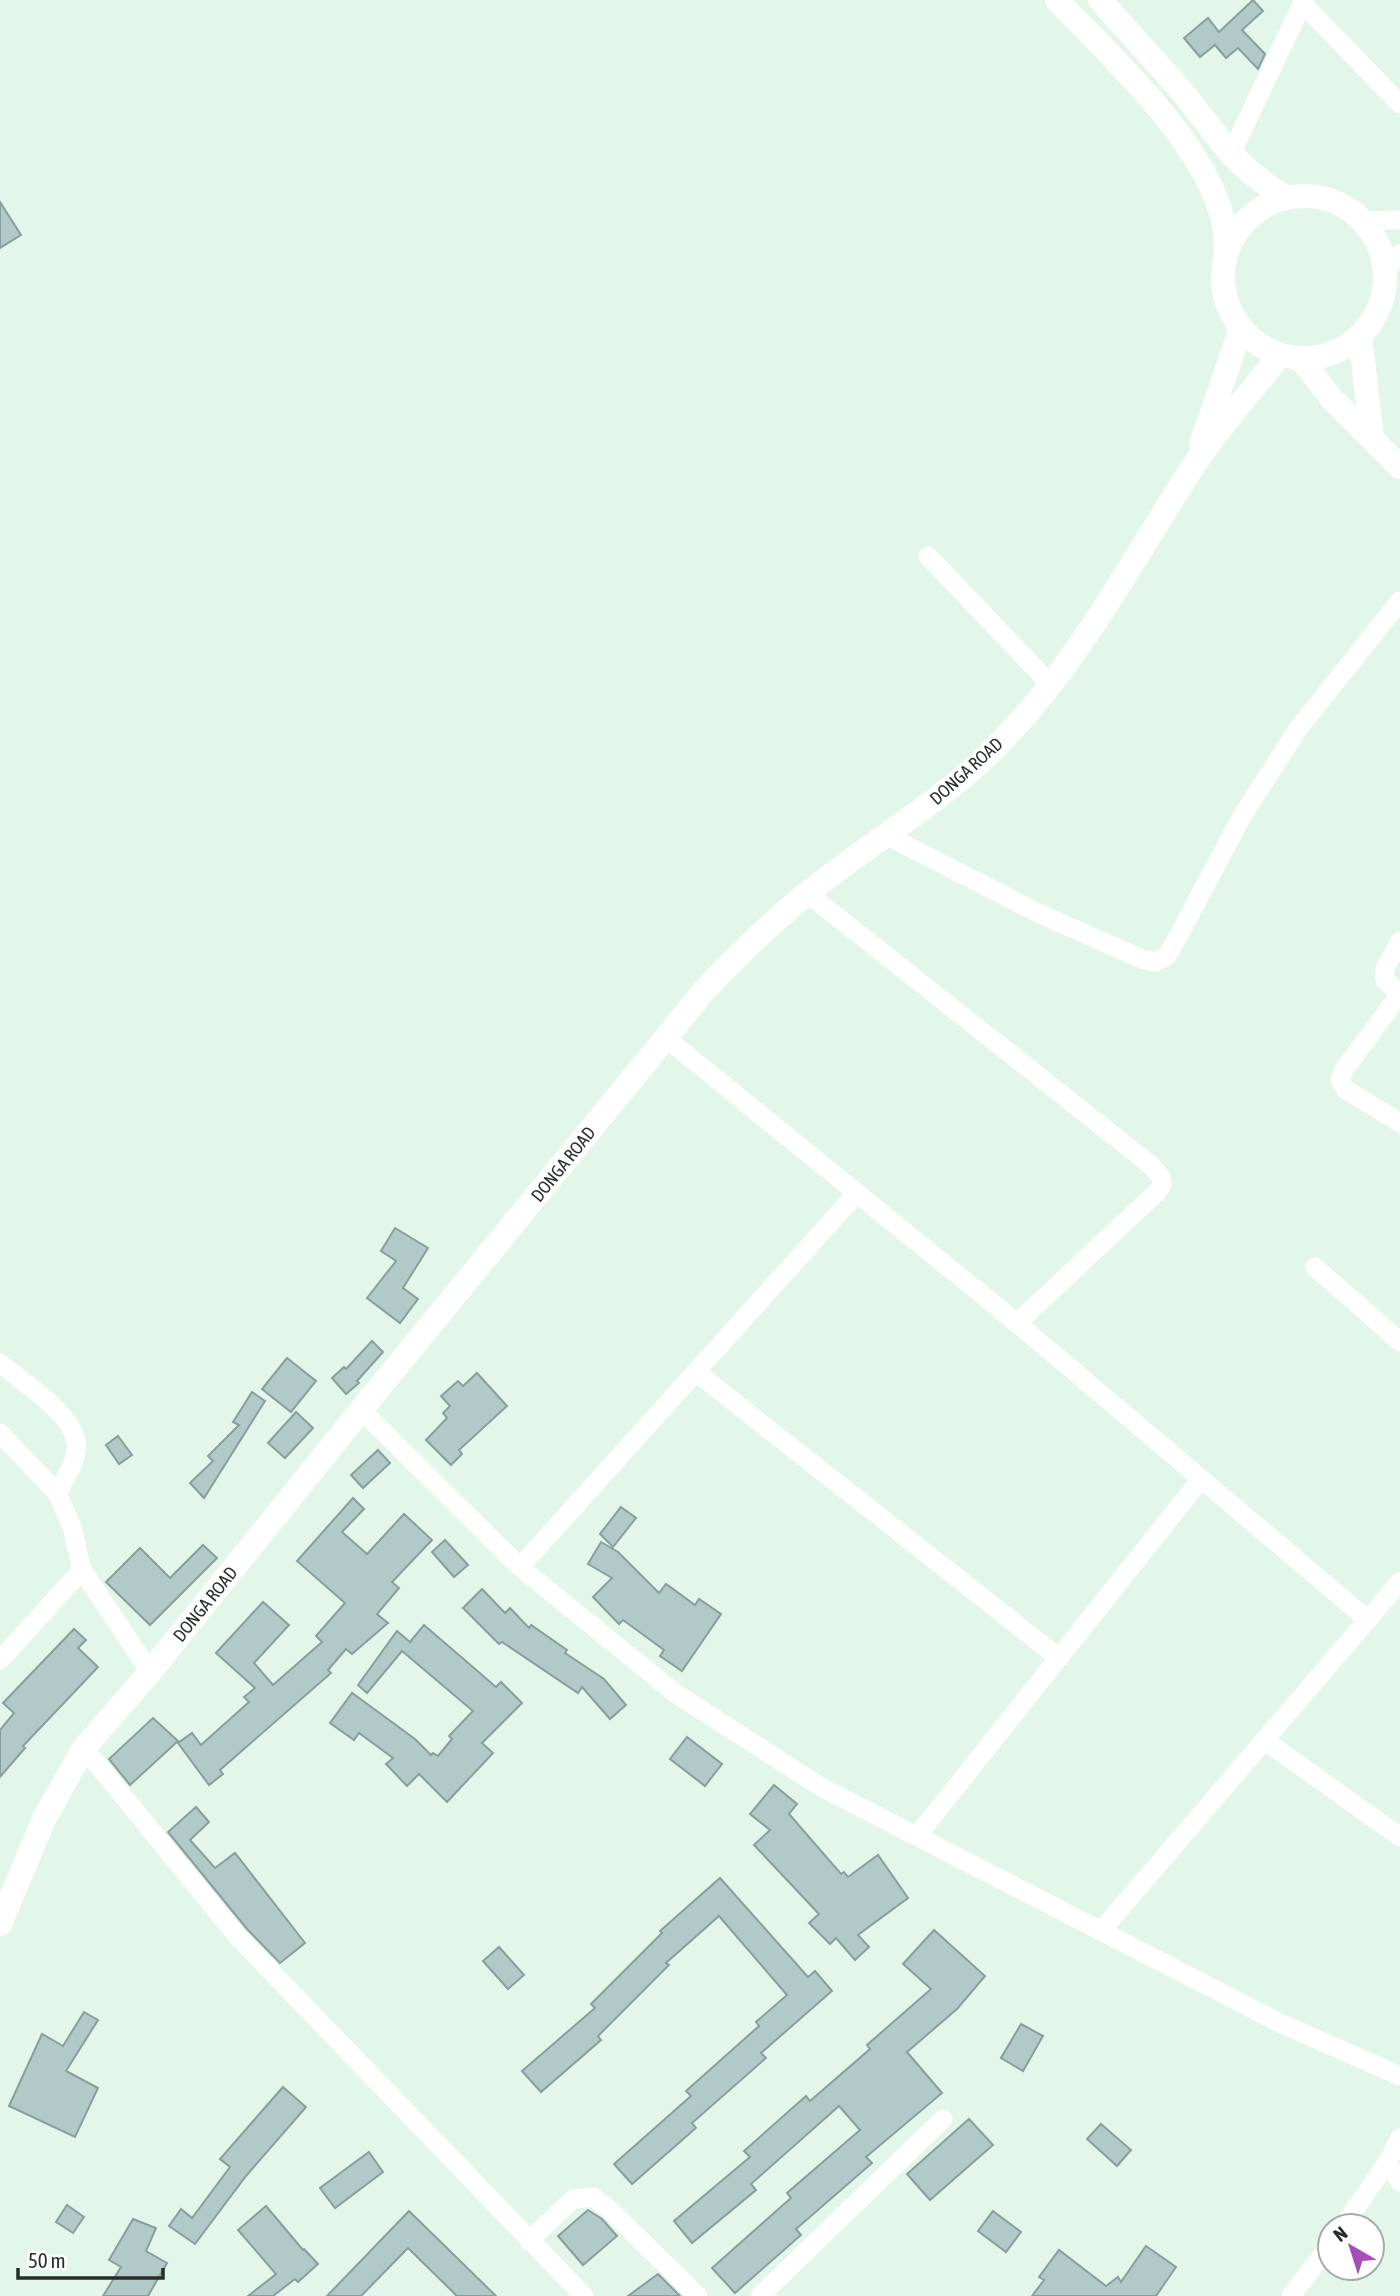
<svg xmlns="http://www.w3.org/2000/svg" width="1400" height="2296" viewBox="0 0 1400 2296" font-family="'Asap Condensed',sans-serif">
	<rect width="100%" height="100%" fill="#e3f6ea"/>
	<g fill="#b1c9c7" stroke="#889f9d" stroke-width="2">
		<path d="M 1253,0 L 1263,11 L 1242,30 L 1265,54 L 1258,69 L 1238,48 L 1226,58 L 1215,45 L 1200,57 L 1184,38 L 1208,18 L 1219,32 Z"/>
		<path d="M 0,202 L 21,235 L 0,248 Z"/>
		<path d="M 395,1228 L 428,1248 L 403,1288 L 418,1299 L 400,1323 L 367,1298 L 396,1261 L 381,1251 Z"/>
		<path d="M 372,1341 L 383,1352 L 357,1381 L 359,1383 L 346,1394 L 332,1378 L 344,1367 L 346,1369 Z"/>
		<path d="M 287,1358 L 316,1381 L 291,1412 L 262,1389 Z"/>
		<path d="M 477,1373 L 507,1406 L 459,1450 L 462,1454 L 451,1465 L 426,1440 L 447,1418 L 443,1413 L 450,1406 L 441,1396 L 458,1381 L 463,1386 Z"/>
		<path d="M 252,1392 L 265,1401 L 204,1498 L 190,1483 L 213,1461 L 208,1456 L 239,1425 L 233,1422 Z"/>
		<path d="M 296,1412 L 313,1428 L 285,1458 L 268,1443 Z"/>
		<path d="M 118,1436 L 132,1455 L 119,1464 L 106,1445 Z"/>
		<path d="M 378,1450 L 390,1463 L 363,1488 L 351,1475 Z"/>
		<path d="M 353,1498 L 364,1509 L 342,1532 L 367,1554 L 404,1514 L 432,1540 L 392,1582 L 399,1588 L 377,1614 L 388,1623 L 352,1654 L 346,1649 L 328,1670 L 331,1673 L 220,1770 L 223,1774 L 209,1785 L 178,1743 L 192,1733 L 201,1745 L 249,1702 L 244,1697 L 255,1688 L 216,1653 L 263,1602 L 289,1625 L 254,1663 L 273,1685 L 322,1642 L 316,1636 L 345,1603 L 297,1561 Z"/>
		<path d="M 621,1507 L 636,1518 L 613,1547 L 600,1534 Z"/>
		<path d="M 445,1540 L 468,1565 L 454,1577 L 432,1552 Z"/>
		<path d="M 601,1542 L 618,1552 L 659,1593 L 666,1584 L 695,1605 L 699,1599 L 721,1614 L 682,1671 L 660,1656 L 664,1650 L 623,1620 L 619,1624 L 593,1597 L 612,1578 L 588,1564 Z"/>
		<path d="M 203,1545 L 217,1558 L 150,1625 L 106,1582 L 140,1548 L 170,1578 Z"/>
		<path d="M 482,1589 L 505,1613 L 510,1608 L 529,1628 L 531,1625 L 567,1650 L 565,1653 L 604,1679 L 626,1705 L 610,1719 L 582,1687 L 578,1693 L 502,1642 L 499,1644 L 463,1608 Z"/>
		<path d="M 424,1625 L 496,1687 L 501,1682 L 522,1703 L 482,1743 L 493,1753 L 447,1802 L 419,1774 L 407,1786 L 386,1764 L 393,1758 L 359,1733 L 354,1740 L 330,1723 L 352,1693 L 415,1739 L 431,1755 L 433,1753 L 438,1756 L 452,1739 L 449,1736 L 473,1711 L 402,1651 L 367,1693 L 358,1685 L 397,1631 L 410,1642 Z"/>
		<path d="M 74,1629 L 86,1640 L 78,1648 L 98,1667 L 23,1746 L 25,1748 L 0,1777 L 0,1730 L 14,1713 L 3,1703 Z"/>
		<path d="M 153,1718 L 178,1741 L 130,1785 L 109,1759 Z"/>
		<path d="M 687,1737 L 722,1764 L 705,1786 L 670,1759 Z"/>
		<path d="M 774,1785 L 797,1804 L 789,1814 L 841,1874 L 844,1872 L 848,1877 L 878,1855 L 908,1898 L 858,1935 L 869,1947 L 855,1960 L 836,1938 L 830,1944 L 809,1923 L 819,1914 L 754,1845 L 770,1830 L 750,1814 Z"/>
		<path d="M 196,1807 L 209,1822 L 190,1840 L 215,1868 L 235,1853 L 305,1943 L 280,1963 L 247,1929 L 168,1832 Z"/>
		<path d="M 720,1878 L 808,1977 L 815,1971 L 832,1991 L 761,2053 L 766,2058 L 692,2123 L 696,2128 L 632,2184 L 614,2164 L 691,2096 L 686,2091 L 759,2026 L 756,2022 L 787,1995 L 719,1916 L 666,1963 L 669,1965 L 598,2036 L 601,2040 L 541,2092 L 522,2071 L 595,2008 L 591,2004 L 662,1933 L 660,1931 Z"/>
		<path d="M 934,1930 L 985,1976 L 957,2009 L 907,2052 L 942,2093 L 866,2157 L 872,2163 L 796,2229 L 801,2235 L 735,2293 L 712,2268 L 791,2198 L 787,2193 L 860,2130 L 839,2106 L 751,2184 L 756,2190 L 692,2243 L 674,2221 L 750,2157 L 744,2151 L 806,2096 L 810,2101 L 870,2049 L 867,2045 L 931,1989 L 903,1964 Z"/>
		<path d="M 499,1947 L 524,1975 L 508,1989 L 483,1961 Z"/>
		<path d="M 84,2012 L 98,2020 L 66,2071 L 98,2088 L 75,2137 L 9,2106 L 42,2034 L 63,2046 Z"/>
		<path d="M 1021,2024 L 1043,2036 L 1023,2071 L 1001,2058 Z"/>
		<path d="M 283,2087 L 306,2107 L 246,2176 L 195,2244 L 169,2226 L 181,2209 L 192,2218 L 230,2167 L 220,2159 Z"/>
		<path d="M 969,2119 L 993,2145 L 930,2200 L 907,2174 Z"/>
		<path d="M 1101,2124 L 1131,2150 L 1117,2166 L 1087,2139 Z"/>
		<path d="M 369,2152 L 383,2172 L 335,2208 L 320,2188 Z"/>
		<path d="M 67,2205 L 84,2217 L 73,2233 L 56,2222 Z"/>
		<path d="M 266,2206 L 303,2250 L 304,2249 L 318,2264 L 298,2282 L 295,2279 L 273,2296 L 248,2296 L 276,2274 L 238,2230 Z"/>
		<path d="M 588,2210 L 602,2219 L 617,2236 L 583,2265 L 558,2236 Z"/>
		<path d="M 409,2211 L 496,2296 L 457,2296 L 408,2248 L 361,2296 L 327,2296 Z"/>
		<path d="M 993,2211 L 1021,2232 L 1006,2252 L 978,2231 Z"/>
		<path d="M 133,2219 L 156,2228 L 146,2251 L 167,2263 L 148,2296 L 103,2296 L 121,2267 L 109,2260 Z"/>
		<path d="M 1146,2246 L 1176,2267 L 1156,2296 L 1032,2296 L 1044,2280 L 1039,2277 L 1059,2250 L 1106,2286 L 1118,2277 L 1121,2282 Z"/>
		<path d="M 658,2274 L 680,2296 L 628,2296 Z"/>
	</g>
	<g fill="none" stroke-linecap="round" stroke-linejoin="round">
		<g stroke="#fff" stroke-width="19">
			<path d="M 1302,3 L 1400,104"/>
			<path d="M 1231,154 L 1304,0"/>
			<path d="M 1364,221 L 1400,220"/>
			<path d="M 1386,270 L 1400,254"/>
			<path d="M 928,556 L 1052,686"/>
			<path d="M 886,835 L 1038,913 L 1142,959 L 1155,962 L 1166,957 L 1173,946 L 1241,818 L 1298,729 L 1400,601"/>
			<path d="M 807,893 L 1152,1166 L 1161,1177 L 1162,1185 L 1157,1192 L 1017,1323"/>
			<path d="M 1400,941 L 1385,968 L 1385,980 L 1400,995"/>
			<path d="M 1400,994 L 1344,1070 L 1340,1080 L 1345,1089 L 1400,1123"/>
			<path d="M 666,1038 L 1017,1323 L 1368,1620"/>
			<path d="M 1315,1267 L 1400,1342"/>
			<path d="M 0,1363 C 21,1381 73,1414 76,1442 C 79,1459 65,1478 57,1493"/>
			<path d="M 696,1372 L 1059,1658"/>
			<path d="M 361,1410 L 520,1567 L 675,1693 L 821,1787 L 1278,2022 L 1400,2076"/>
			<path d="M 0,1433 L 57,1493 L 72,1527 L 82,1570 L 150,1672"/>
			<path d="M 520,1567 L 856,1194"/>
			<path d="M 0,1660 L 82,1570"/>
			<path d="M 1264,1740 L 1400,1837"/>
			<path d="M 84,1748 L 238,1937 L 584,2296"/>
			<path d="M 917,1836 L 1201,1479"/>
			<path d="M 1101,1931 L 1400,1582"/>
			<path d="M 1387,2163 L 1400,2182"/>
			<path d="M 1343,2226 L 1387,2163 L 1400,2138"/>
			<path d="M 529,2241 L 573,2199 L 593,2197 L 610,2210 L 698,2296"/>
			<path d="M 760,2296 L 943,2119"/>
			<path d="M 1291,2296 L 1330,2245"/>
		</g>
		<g stroke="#fff" stroke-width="24">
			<path d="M 1057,0 C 1113,59 1203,140 1223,220 C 1226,230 1225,242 1226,252"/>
			<path d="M 1100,0 L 1180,89 L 1231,154 L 1250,172 L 1285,198"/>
			<circle cx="1304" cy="277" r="81"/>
			<path d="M 1360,336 L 1372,438"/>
			<path d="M 1301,359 L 1332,399 L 1400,467"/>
			<path d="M 1201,444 L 1241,329"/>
			<path d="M 0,1924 L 44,1819 L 84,1748 L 150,1672 L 361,1410 L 704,991 C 737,956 770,923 808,893 C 869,843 939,804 995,748 C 1077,666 1130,564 1192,468 C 1218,428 1251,392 1280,355"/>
		</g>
	</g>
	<g text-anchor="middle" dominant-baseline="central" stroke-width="6" stroke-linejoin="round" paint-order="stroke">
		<g font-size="18" fill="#272e2a" stroke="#fff">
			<text transform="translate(966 771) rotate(-42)">DONGA ROAD</text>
			<text transform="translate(563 1164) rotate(-51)">DONGA ROAD</text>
			<text transform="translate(205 1604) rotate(-51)">DONGA ROAD</text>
		</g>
	</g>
	<g transform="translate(1351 2247) rotate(321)"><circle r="33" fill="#ffffff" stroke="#a9abaa" stroke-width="2"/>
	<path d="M0-5L12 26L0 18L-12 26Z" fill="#a64db9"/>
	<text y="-10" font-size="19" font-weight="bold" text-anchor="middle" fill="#272e2a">N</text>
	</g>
	<path d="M18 2268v10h145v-10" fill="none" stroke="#272e2a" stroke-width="3.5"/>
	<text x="28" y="2268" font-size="21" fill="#272e2a" stroke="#ffffff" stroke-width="5" paint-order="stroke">50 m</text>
</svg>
